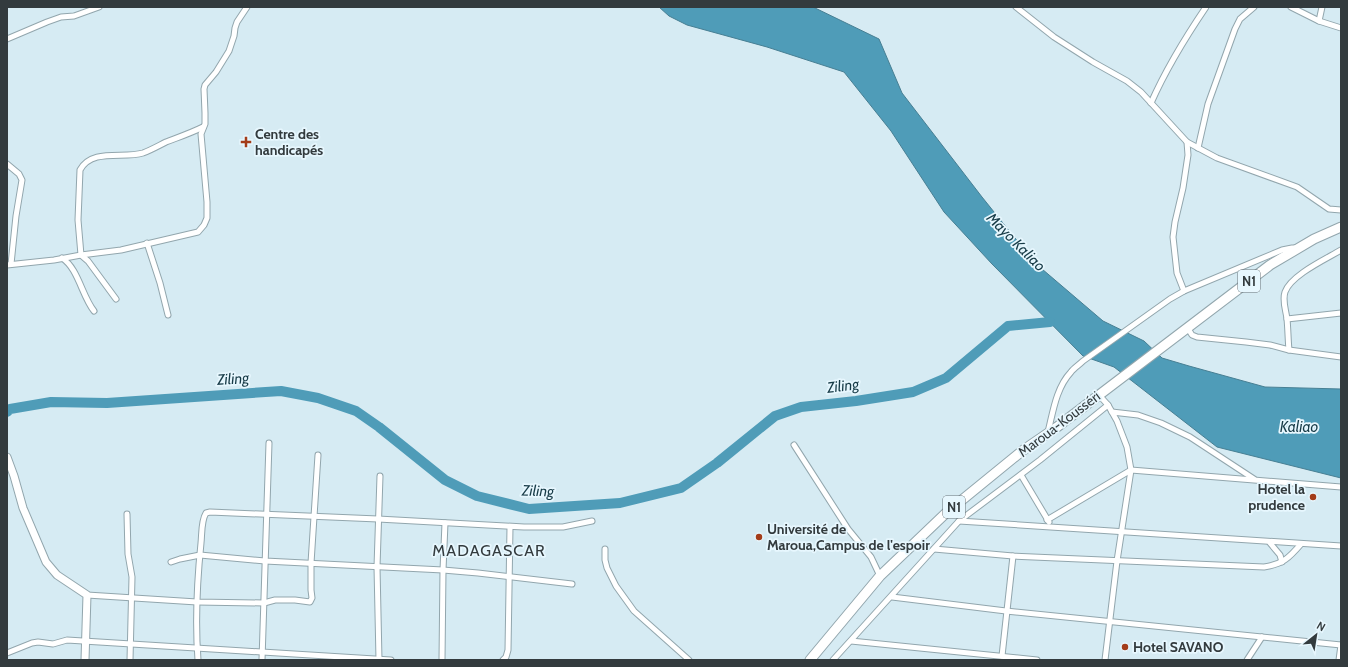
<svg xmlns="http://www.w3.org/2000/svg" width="1348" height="667" viewBox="0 0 1348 667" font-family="Cabin,sans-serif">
	<rect width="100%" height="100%" fill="#d6ebf3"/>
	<path fill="#4f9cb8" stroke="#477f93" d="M 659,7 L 813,7 L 879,39 L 902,93 L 982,197 L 1035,263 L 1103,321 L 1144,341 L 1162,358 L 1189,366 L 1265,387 L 1341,389 L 1341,478 L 1217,447 L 1114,367 L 1083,356 L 992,264 L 944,212 L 891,131 L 844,72 L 767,47 L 687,25 L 669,16 Z"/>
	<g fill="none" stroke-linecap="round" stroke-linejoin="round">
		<path stroke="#4f9cb8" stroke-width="10" d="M 7,412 L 10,409 L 51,402 L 107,403 L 281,391 L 318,398 L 356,411 L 379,427 L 445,480 L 477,496 L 529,509 L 620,503 L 681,488 L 717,463 L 775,416 L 801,407 L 856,401 L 913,392 L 946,378 L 1008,326 L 1050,322"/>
		<defs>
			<g id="minor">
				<path d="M 1016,7 L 1054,37 L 1093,62 L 1127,81 L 1141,92 L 1187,142 L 1188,155 L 1183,188 L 1175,222 L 1173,237 L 1177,273 L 1184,291"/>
				<path d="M 1291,7 L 1319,21 L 1341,28"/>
				<path d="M 1319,21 L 1322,7"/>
				<path d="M 7,39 L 47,22 L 61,17 L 74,16 L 99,7"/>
				<path d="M 1151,103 C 1166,69 1185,38 1206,7"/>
				<path d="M 1187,142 L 1217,158 L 1297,187 L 1329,209 L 1341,210"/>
				<path d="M 1198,148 L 1208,104 L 1235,29 L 1240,19 L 1254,7"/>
				<path d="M 7,164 L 19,174 L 22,180 L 16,216 L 11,264"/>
				<path d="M 147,243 L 160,283 L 168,315"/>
				<path d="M 62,258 C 78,268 82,296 94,311"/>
				<path d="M 7,265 L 54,260 L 81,255 L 121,250 L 198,232 L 204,225 L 207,218 L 207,202 L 201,134 L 205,124 L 205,113 L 204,89 L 205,85 L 216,72 L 229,51 L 234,36 L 235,28 L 237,22 L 247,7"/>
				<path d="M 116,299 L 88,261 L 81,255 L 78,220 L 80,170 C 92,148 123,159 143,153 C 151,150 158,146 166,142 C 179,137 191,133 203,127"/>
				<path d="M 1287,319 L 1341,313"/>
				<path d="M 1187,327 L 1192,335 L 1197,337 L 1246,342 L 1270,345 L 1289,350 L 1341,357"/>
				<path d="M 1289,350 C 1288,340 1288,329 1287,319 C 1286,310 1282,301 1285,292 C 1291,275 1326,259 1341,250"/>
				<path d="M 1098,394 L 1108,405 L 1117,421 L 1127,447 L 1131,470 L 1117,561 L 1105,660"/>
				<path d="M 1112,412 L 1138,415 L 1161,423 L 1190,437 L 1254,479"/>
				<path d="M 1048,432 C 1053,412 1056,388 1071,372 C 1074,368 1079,365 1083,361 L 1170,299 L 1184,291 L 1282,250 L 1292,248 L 1297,248"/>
				<path d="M 794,445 L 848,529 L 871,557 L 880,576"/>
				<path d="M 1021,475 L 1049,522"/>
				<path d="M 127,514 L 128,554 L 132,577 L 130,660"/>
				<path d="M 1047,520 L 1131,470 L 1341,487"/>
				<path d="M 959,521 L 1341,546"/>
				<path d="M 1270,543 L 1280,555 L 1282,562"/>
				<path d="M 605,549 L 605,560 L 607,568 L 616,586 L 634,611 L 689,660"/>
				<path d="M 934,549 L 1013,556 L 1264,567 C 1283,564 1289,558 1301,544"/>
				<path d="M 171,562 L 180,559 L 200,555 L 265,561 L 443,570 L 478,573 L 572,584"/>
				<path d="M 87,595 L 197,602 L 264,603 L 275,600 L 295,600 L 310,602 L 312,598 L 311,590 L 311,563 L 318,455"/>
				<path d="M 892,597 L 1006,611 L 1341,645"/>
				<path d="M 851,641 L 1037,660"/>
				<path d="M 7,653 L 32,643 L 38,642 L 53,644 L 67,640 L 391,660"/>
				<path d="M 1002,656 L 1013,556"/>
				<path d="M 198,660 C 195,621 197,582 201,543 C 202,534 201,521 206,513 L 210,512 L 378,519 L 524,527 L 563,527 L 592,521"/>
				<path d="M 262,660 L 269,443"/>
				<path d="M 379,660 L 377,567 L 380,476"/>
				<path d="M 442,660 L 443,570 L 445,523"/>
				<path d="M 503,660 L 506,657 L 508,650 L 510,527"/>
				<path d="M 833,660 L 959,521 L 1040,460 L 1108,405"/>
				<path d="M 1247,660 L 1262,637"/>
				<path d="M 1339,660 L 1341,645"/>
			</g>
			<path id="secondary" d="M 7,457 L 14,476 L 23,508 L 46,562 L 57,575 L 87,595 L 85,660"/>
			<path id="trunk" d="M 810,660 L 880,576 L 946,513 L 1022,451 L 1057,427 L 1270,265 L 1314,239 L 1341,227"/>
		</defs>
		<use href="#minor" stroke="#92a6ad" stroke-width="7"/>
		<use href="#secondary" stroke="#92a6ad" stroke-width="9"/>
		<use href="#trunk" stroke="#92a6ad" stroke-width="11"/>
		<use href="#minor" stroke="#fff" stroke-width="5"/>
		<use href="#secondary" stroke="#fff" stroke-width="7"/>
		<use href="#trunk" stroke="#fff" stroke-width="9"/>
	</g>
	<g fill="#a33c19" stroke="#e7f7fe" stroke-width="1.5">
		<path d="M244 136h4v4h4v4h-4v4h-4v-4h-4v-4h4z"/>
		<circle cx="1313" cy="497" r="4"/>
		<circle cx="759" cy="537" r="4"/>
		<circle cx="1125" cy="647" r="4"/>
	</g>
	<g text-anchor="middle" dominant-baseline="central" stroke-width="3.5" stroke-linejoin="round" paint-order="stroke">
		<g fill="#e7f7fe" stroke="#697378" stroke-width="1">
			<rect x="1238" y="270" width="22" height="22" rx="3"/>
			<rect x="943" y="496" width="22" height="22" rx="3"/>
		</g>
		<g font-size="13" font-weight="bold" fill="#333b3e">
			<text x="1249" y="281">N1</text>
			<text x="954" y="507">N1</text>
		</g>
		<g font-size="14" font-weight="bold" fill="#333b3e" stroke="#e7f7fe" text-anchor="start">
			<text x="255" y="134">Centre des<tspan x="255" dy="16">handicapés</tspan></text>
			<text x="1305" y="489" text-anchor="end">Hotel la<tspan x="1305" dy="16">prudence</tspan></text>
			<text x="767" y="529">Université de<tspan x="767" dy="16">Maroua,Campus de l'espoir</tspan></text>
			<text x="1133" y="647">Hotel SAVANO</text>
		</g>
		<g font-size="14" fill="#333b3e" stroke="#e7f7fe">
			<text transform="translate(1059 424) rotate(-37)">Maroua-Kousséri</text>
		</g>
		<g font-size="15" font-style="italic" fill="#173b47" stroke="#e7f7fe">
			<text transform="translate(1016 242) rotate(45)">Mayo Kaliao</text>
			<text transform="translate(233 379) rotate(-4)">Ziling</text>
			<text transform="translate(843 386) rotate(-7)">Ziling</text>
			<text x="1299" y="427">Kaliao</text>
			<text transform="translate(538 491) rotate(2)">Ziling</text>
		</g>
		<g font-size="16" letter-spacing="1" fill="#333b3e" stroke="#e7f7fe">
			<text x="489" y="550">MADAGASCAR</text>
		</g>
	</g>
	<rect width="1348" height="667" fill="none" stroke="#333b3e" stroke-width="16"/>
	<g transform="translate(1316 635) rotate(30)" stroke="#e7f7fe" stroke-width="3" paint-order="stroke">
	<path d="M0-3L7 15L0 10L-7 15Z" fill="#333b3e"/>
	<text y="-6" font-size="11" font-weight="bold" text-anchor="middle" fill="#333b3e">N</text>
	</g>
</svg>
